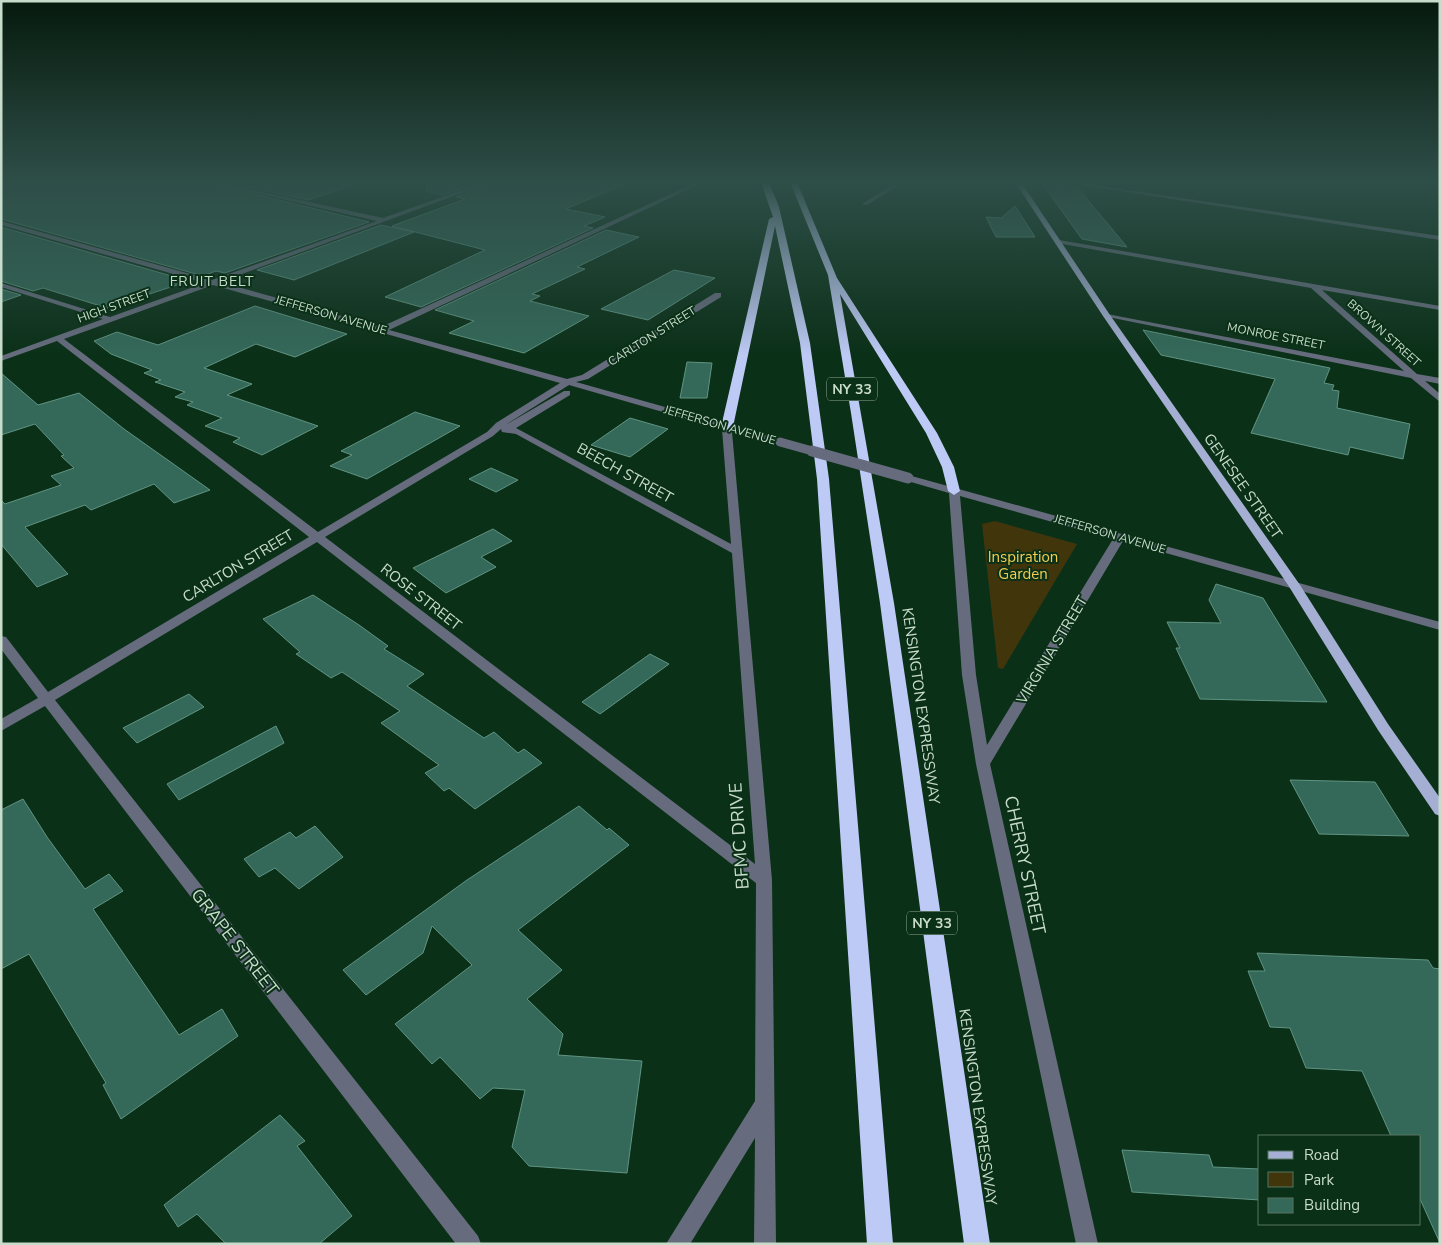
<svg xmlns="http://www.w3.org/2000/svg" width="1441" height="1245" viewBox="0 0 1441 1245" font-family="'Nunito Sans',sans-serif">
	<rect width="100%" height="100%" fill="#0b3018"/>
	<path fill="#41350c" d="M 995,521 L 1077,544 L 1003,669 L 998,668 L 982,524 Z"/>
	<g fill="#346858" stroke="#609483">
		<path d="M 1,182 L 205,182 L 369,222 L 225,273 L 216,271 L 203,276 L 1,219 Z"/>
		<path d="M 225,182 L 351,182 L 351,186 L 308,200 Z"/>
		<path d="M 427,182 L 479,182 L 443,195 L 426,191 Z"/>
		<path d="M 494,182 L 629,182 L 566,209 L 605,217 L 584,226 L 593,228 L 421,307 L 385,297 L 485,250 L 392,226 L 465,199 L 456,197 Z"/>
		<path d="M 1041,182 L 1078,188 L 1127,247 L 1082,239 Z"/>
		<path d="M 1015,206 L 1035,237 L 996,237 L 986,217 L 1001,218 Z"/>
		<path d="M 381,225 L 414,232 L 294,280 L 257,270 Z"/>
		<path d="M 1,227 L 189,281 L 107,308 L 43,288 L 33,291 L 1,281 Z"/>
		<path d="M 606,230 L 639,237 L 577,267 L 585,269 L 532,294 L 540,296 L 530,301 L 589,316 L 524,353 L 449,333 L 474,321 L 435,310 Z"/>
		<path d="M 674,270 L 715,278 L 648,320 L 601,309 Z"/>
		<path d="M 1,289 L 21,295 L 1,302 Z"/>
		<path d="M 255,306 L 347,334 L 295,357 L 256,344 L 204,368 L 252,384 L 227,395 L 318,426 L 262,455 L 233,442 L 240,438 L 205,426 L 222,418 L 187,405 L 193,402 L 175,397 L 185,392 L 155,382 L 161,380 L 144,373 L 152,370 L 111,354 L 94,341 L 117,332 L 158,345 Z"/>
		<path d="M 1143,330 L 1330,368 L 1324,383 L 1334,385 L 1332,390 L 1339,391 L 1337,408 L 1410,424 L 1403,459 L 1350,447 L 1348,455 L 1251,433 L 1275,379 L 1161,355 Z"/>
		<path d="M 687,362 L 712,363 L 707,398 L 680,398 Z"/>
		<path d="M 1,373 L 38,405 L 79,393 L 124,429 L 210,490 L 174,503 L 154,484 L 91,510 L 85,505 L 25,527 L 68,574 L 37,587 L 1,544 L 1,500 L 5,504 L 61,485 L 51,476 L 74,468 L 61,456 L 64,455 L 35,424 L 1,435 Z"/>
		<path d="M 415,412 L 460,426 L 367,479 L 330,466 L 352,455 L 341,451 Z"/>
		<path d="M 630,418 L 668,429 L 630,457 L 591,445 Z"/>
		<path d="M 491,468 L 518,480 L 496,492 L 469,479 Z"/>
		<path d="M 493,529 L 512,541 L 481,557 L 496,567 L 446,593 L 413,568 Z"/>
		<path d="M 1216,584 L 1263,598 L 1327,702 L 1200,699 L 1176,648 L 1180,648 L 1167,622 L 1221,623 L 1209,600 Z"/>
		<path d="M 313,595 L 359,625 L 388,646 L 384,649 L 424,674 L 407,686 L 484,738 L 494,732 L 518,753 L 524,749 L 542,763 L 475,809 L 449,788 L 444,791 L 425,773 L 439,765 L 381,723 L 400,711 L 342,672 L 331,678 L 296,654 L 300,652 L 263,619 Z"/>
		<path d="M 650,654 L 669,664 L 600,714 L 582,702 Z"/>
		<path d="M 189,694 L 204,707 L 137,743 L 123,728 Z"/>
		<path d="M 276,726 L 284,743 L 179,800 L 167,784 Z"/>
		<path d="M 1290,780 L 1375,782 L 1409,836 L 1319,834 Z"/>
		<path d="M 23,799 L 47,837 L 85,889 L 109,874 L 123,891 L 93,909 L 179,1035 L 222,1009 L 238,1036 L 121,1119 L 103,1085 L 106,1083 L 29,954 L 1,969 L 1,810 Z"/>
		<path d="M 579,806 L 607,830 L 609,828 L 629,845 L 518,930 L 562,970 L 527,999 L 563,1034 L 558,1055 L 642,1061 L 627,1173 L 529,1166 L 512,1147 L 525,1090 L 493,1088 L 480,1099 L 440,1057 L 432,1064 L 395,1024 L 472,965 L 432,926 L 423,953 L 366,995 L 343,970 L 467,880 Z"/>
		<path d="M 315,826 L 343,857 L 299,889 L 275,868 L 259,877 L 244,859 L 290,832 L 296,838 Z"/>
		<path d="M 1257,953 L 1428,960 L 1433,968 L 1440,969 L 1440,1243 L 1420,1199 L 1420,1136 L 1391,1136 L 1362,1071 L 1306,1068 L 1290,1028 L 1270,1027 L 1248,971 L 1265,971 Z"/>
		<path d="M 280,1115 L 305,1141 L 297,1146 L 352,1216 L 319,1244 L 226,1244 L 197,1214 L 178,1227 L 164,1205 Z"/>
		<path d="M 1122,1150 L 1209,1155 L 1213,1167 L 1260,1169 L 1260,1200 L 1132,1192 Z"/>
	</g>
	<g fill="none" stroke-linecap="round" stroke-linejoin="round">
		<g fill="#666c7d" fill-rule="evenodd">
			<path d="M 207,182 L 217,182 L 383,218 L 484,182 L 492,182 L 220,282 L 381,327 L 697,182 L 704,182 L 389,330 L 567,379 L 582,375 L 715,293 L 721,293 L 721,297 L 588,379 L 576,382 L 783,440 L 785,442 L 780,445 L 732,432 L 772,880 L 776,1244 L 754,1244 L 755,1138 L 690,1244 L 666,1244 L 755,1101 L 756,883 L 317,542 L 55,700 L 478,1236 L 481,1244 L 456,1244 L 45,706 L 1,731 L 1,719 L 38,698 L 1,649 L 1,636 L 6,637 L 48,692 L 309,537 L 57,341 L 1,361 L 1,356 L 103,319 L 1,287 L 1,283 L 110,317 L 205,283 L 1,225 L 1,221 L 212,280 L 377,221 ZM 213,285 L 560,383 L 496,423 L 487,432 L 318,532 L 64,339 ZM 569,385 L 722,429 L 731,544 L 516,428 L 570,395 L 570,391 L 564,391 L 507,424 ZM 501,429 L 502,432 L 516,434 L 732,553 L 755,864 L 325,537 L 493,436 Z"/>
			<path d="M 897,182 L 904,182 L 867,205 L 862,204 Z"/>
			<path d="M 1060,182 L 1073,182 L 1440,236 L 1440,240 Z"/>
			<path d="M 1059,240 L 1440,306 L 1440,310 L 1322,290 L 1417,374 L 1440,378 L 1440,384 L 1425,381 L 1440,394 L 1440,402 L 1411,378 L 1103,316 L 1107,314 L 1404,371 L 1311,288 L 1057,243 L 1056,242 Z"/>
			<path d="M 908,475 L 1440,622 L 1440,630 L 1123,541 L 990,764 L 1098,1244 L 1076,1244 L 976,764 L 962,675 L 949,493 L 904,480 L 903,478 ZM 960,496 L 1113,539 L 987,745 L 976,675 Z"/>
		</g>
		<path fill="#a4afd3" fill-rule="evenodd" d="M 1015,182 L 1021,182 L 1110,315 L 1300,585 L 1388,724 L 1440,798 L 1440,816 L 1435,814 L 1378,730 L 1288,585 L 1103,316 Z"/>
		<g fill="#bdcaf5" fill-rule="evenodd">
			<path d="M 761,182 L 769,182 L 779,207 L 810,343 L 829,479 L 893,1244 L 867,1244 L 817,479 L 800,343 L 775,226 L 733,427 L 727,430 L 721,427 L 769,219 L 773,217 Z"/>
			<path d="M 790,182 L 797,182 L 837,278 L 937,433 L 954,467 L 960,491 L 954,495 L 948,491 L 942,467 L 926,433 L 840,294 L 894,603 L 990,1244 L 964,1244 L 880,603 L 851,413 L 828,275 Z"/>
		</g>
		<path stroke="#666c7d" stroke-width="9" d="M 780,442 L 816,452"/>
		<path stroke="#666c7d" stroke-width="11" d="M 812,451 L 908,478"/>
	</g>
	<linearGradient id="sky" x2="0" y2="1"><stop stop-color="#061a0d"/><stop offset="0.51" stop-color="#2e4e48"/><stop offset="1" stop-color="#2e4e48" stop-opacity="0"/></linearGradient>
	<rect width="1441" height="356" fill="url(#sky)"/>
	<g text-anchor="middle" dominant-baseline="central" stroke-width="4" stroke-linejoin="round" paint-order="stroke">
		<g font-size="12" fill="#c8dccc" stroke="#0b3018">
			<text transform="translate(114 306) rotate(-20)">HIGH STREET</text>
			<text transform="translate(331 315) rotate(16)">JEFFERSON AVENUE</text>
			<text transform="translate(1384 333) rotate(42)">BROWN STREET</text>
			<text transform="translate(652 336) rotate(-32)">CARLTON STREET</text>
			<text transform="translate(1276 336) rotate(11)">MONROE STREET</text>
			<text transform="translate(720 425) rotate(16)">JEFFERSON AVENUE</text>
			<text transform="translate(1110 534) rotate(16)">JEFFERSON AVENUE</text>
		</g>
		<g font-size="14" letter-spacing="1" fill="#c8dccc" stroke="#0b3018">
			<text x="212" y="281">FRUIT BELT</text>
		</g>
		<g fill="#0b3018" stroke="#8fa896" stroke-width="1">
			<rect x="827" y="377.5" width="50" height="23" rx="4"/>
			<rect x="907" y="911.5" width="50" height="23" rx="4"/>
		</g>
		<g font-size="14" font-weight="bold" fill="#c8dccc">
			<text x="852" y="389">NY 33</text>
			<text x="932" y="923">NY 33</text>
		</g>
		<g font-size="15" fill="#c8dccc" stroke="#0b3018">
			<text transform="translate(625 473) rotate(29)">BEECH STREET</text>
			<text transform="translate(1243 486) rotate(55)">GENESEE STREET</text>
			<text transform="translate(238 566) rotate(-31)">CARLTON STREET</text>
			<text transform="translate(421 597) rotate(38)">ROSE STREET</text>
			<text transform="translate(1052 650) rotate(-59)">VIRGINIA STREET</text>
			<text transform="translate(921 706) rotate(82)">KENSINGTON EXPRESSWAY</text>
			<text transform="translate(978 1107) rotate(82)">KENSINGTON EXPRESSWAY</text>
		</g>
		<g font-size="15" fill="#f4cd50" stroke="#0b3018">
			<text x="1023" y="557">Inspiration<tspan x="1023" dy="17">Garden</tspan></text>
		</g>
		<g font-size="18" fill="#c8dccc" stroke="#0b3018">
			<text transform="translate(739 836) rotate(-94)">BFMC DRIVE</text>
			<text transform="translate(1025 865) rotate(78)">CHERRY STREET</text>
			<text transform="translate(235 942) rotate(52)">GRAPE STREET</text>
		</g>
	</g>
	<rect width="1441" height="1245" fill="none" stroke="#c8dccc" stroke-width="5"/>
	<rect x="1258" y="1135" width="162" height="90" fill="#0b3018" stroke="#577560"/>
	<rect x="1268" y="1151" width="25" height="8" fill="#a4afd3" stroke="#577560"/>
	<text x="1304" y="1160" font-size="15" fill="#c8dccc">Road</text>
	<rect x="1268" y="1172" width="25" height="15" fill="#41350c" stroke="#577560"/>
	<text x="1304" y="1185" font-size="15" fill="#c8dccc">Park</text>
	<rect x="1268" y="1198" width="25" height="15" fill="#346858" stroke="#577560"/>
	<text x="1304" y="1210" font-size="15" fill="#c8dccc">Building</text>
</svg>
